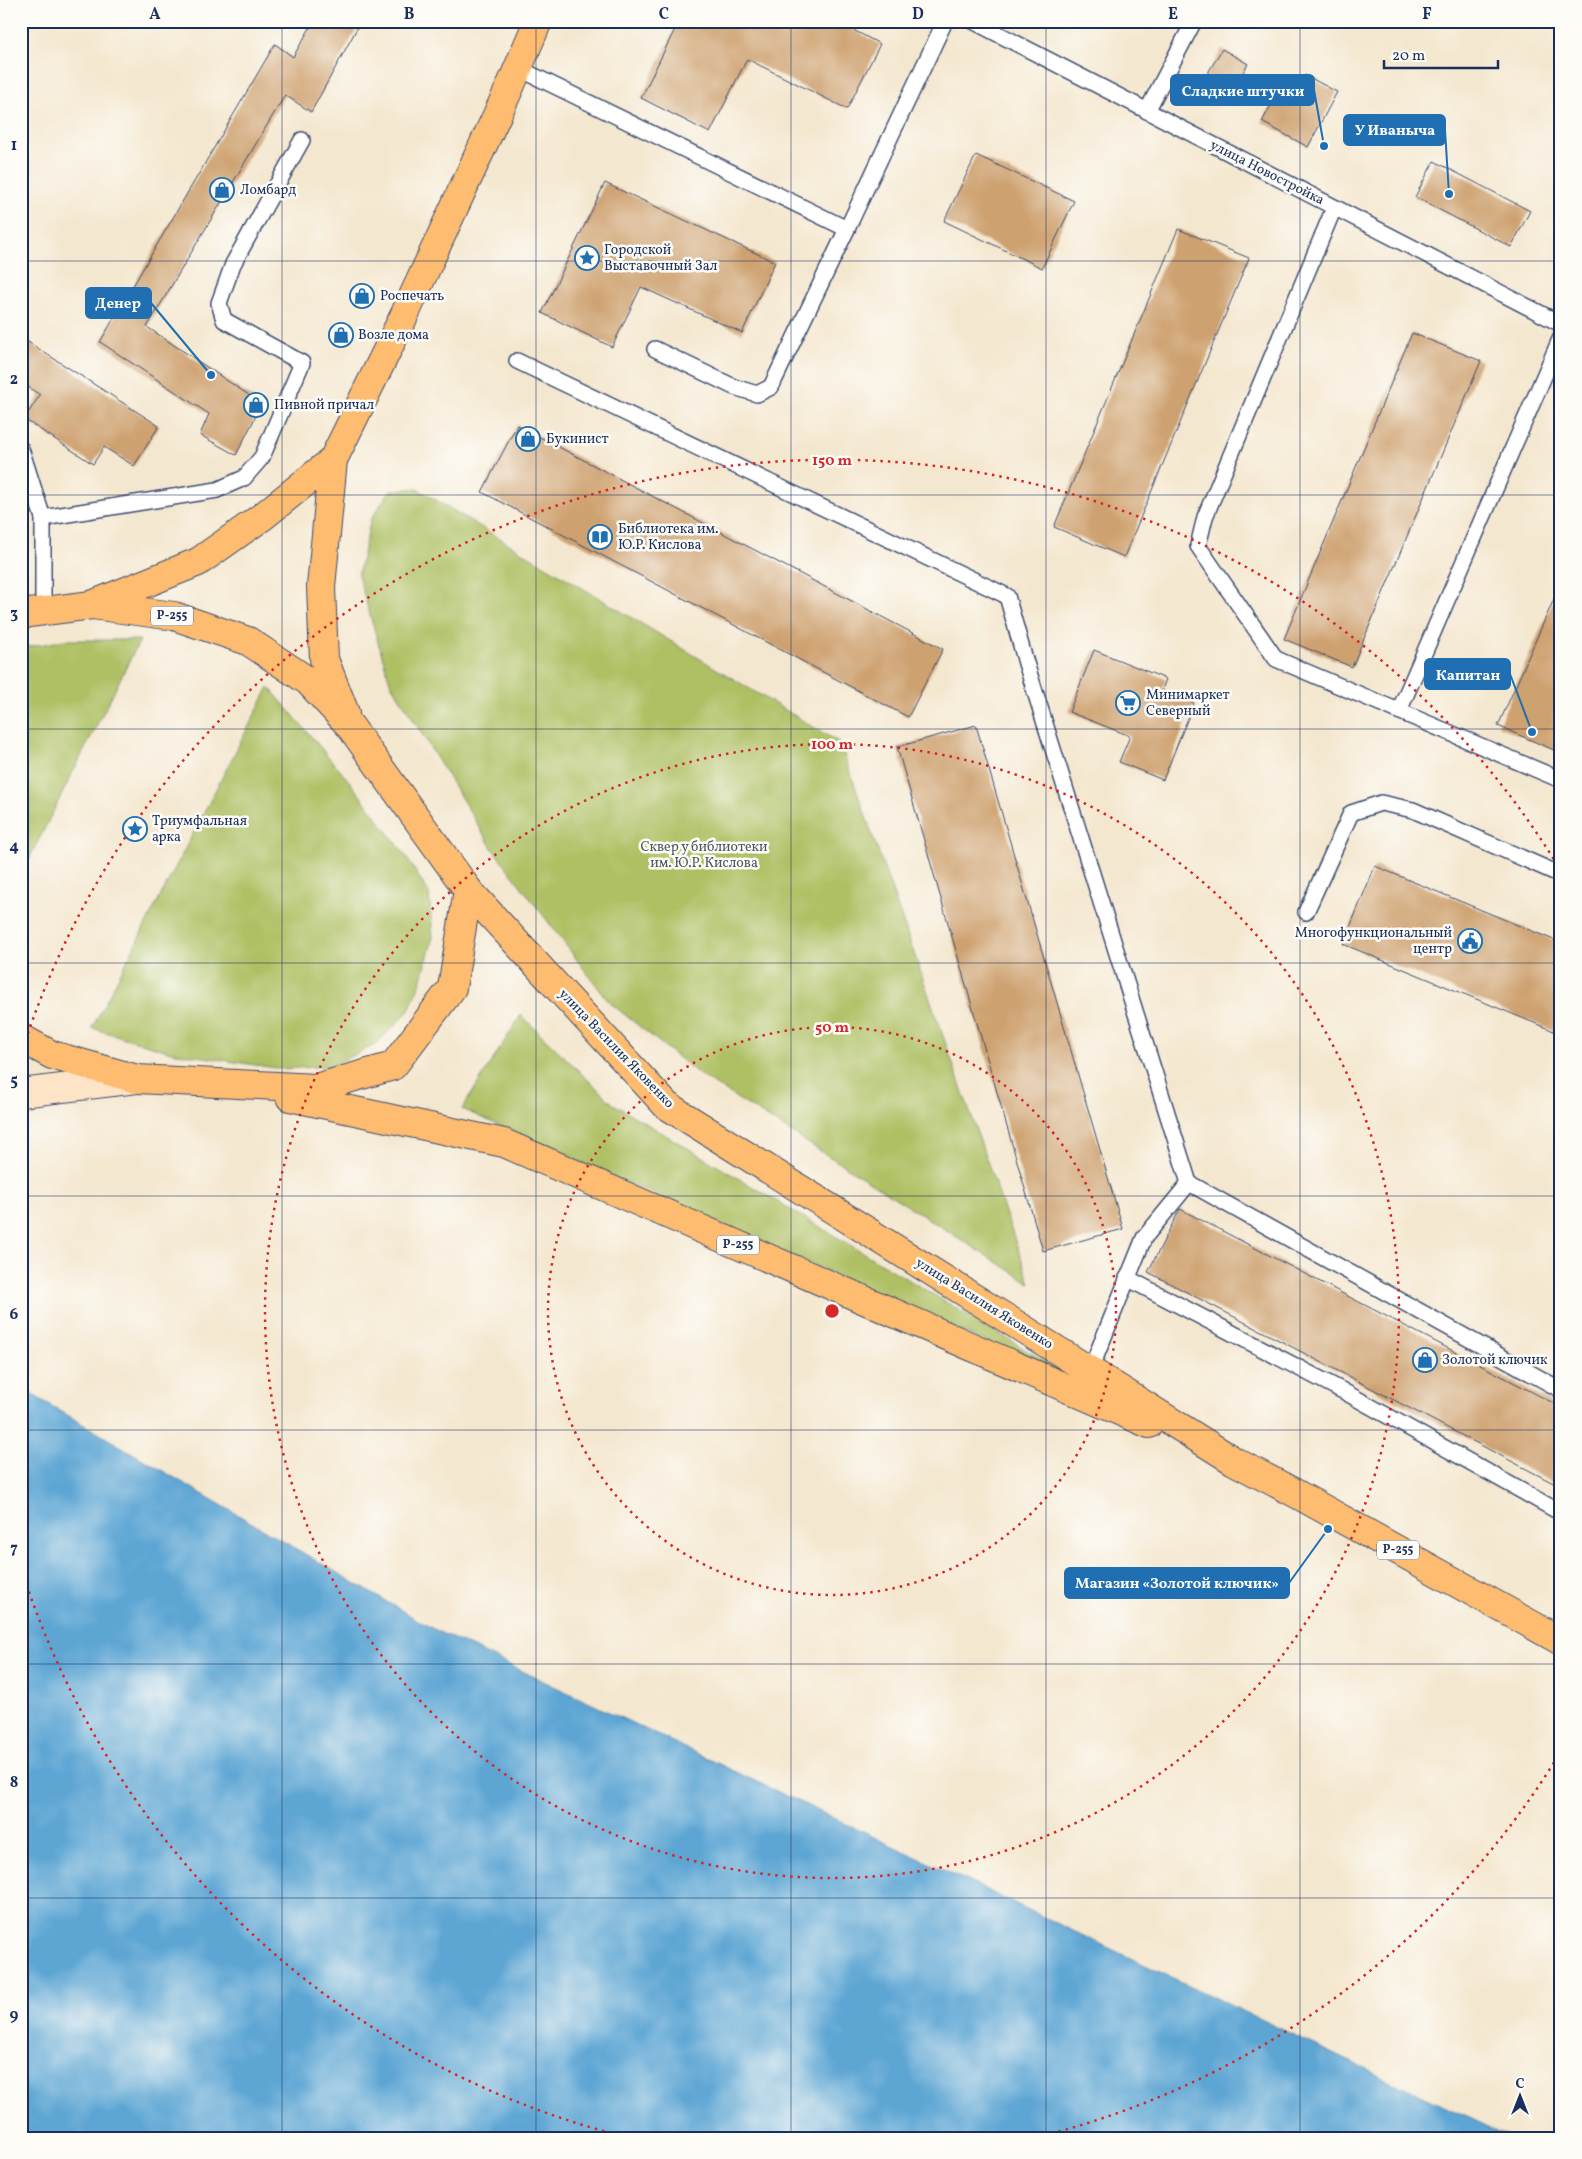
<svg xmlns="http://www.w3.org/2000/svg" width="1582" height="2159" viewBox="0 0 1582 2159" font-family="Vollkorn,serif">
	<rect width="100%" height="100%" fill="#fdfcf7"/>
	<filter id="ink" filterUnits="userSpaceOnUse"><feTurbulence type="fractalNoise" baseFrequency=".02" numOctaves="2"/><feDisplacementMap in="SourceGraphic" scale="10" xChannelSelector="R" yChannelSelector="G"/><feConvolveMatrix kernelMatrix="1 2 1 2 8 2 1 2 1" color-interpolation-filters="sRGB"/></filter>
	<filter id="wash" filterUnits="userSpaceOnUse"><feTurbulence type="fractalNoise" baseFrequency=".0096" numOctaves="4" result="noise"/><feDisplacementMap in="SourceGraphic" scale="20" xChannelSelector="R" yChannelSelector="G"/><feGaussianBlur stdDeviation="1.12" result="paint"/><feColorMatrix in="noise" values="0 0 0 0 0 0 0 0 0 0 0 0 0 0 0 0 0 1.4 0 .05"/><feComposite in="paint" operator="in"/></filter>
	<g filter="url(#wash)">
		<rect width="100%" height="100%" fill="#f4e7cf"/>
		<g fill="#aec064" stroke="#647861">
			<path d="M 416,488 L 840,743 L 1030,1283 L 700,1075 L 609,1002 L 492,848 L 390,682 L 358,575 L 371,519 L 390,491 Z"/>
			<path d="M 67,640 L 140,640 L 21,875 L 21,648 Z"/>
			<path d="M 269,687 L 349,781 L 401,849 L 429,893 L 433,937 L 422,979 L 408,1012 L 375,1045 L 331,1066 L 281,1069 L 171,1052 L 92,1028 Z"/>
			<path d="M 521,1015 L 612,1103 L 1090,1388 L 462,1109 Z"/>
		</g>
		<path fill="#5da6d4" stroke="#3c6a99" d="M 21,1388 L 435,1630 L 1512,2138 L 21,2138 Z"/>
		<g id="blocks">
			<g fill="#cea16f">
				<path d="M 314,21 L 361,21 L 311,112 L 285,95 L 147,327 L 262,404 L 236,455 L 200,435 L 209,414 L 100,342 L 275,44 L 293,57 Z"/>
				<path d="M 679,21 L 836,21 L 880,44 L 847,109 L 747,59 L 710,133 L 641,98 Z"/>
				<path d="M 1147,21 L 1161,21 L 1158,27 Z"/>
				<path d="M 1222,49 L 1248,64 L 1231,93 L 1205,78 Z"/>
				<path d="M 1305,75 L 1337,92 L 1308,147 L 1262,122 L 1277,94 L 1300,85 Z"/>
				<path d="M 976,155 L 1074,201 L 1042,268 L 944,221 Z"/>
				<path d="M 1434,161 L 1530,211 L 1511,247 L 1415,197 Z"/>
				<path d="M 605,183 L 775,262 L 742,333 L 641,287 L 612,347 L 542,313 Z"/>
				<path d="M 1178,229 L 1249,258 L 1124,557 L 1054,527 Z"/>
				<path d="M 1412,333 L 1481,361 L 1352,667 L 1284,639 Z"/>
				<path d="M 25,340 L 159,426 L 134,466 L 104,447 L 93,464 L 24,419 L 40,395 L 21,382 L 21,346 Z"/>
				<path d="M 517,425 L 943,649 L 908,717 L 482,492 Z"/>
				<path d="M 1561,583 L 1561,753 L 1498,726 Z"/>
				<path d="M 1094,650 L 1166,679 L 1162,690 L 1194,703 L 1163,780 L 1119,762 L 1130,736 L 1069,712 Z"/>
				<path d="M 976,725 L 1123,1229 L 1043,1251 L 897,747 Z"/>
				<path d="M 1375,866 L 1561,943 L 1561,1034 L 1343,944 Z"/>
				<path d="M 1180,1209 L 1561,1407 L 1561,1487 L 1148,1272 Z"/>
			</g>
		</g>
	</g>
	<g filter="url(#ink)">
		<use href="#blocks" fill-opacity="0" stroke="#3c4b6f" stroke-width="1"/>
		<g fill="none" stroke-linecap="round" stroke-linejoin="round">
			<defs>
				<g id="service">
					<path d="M 973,21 L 1561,324"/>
					<path d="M 518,68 L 847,229 L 945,21"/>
					<path d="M 1147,111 L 1194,21"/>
					<path d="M 1334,208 L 1205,517 L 1198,546 L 1276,659 L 1561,780"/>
					<path d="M 655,349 L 734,387 L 757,394 L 771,387 L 847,229"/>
					<path d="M 517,361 L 1007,596 L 1026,663 L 1189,1183 L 1561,1390"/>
					<path d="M 21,449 L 43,518 L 43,611"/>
					<path d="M 43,518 L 217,490 L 244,478 L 262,457 L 302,363 L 224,320 L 219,303 L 233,264 L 302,140"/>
					<path d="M 1399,711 L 1561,337"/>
					<path d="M 1306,912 L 1351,813 L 1381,803 L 1413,810 L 1561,875"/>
					<path d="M 1127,1278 L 1343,1391 L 1561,1513"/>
					<path d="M 1090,1371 L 1144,1238 L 1189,1183"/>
				</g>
				<path id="secondary" d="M 21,1093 L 137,1079"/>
				<g id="primary">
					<path d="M 94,604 L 198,562 L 262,517 L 333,460"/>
					<path d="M 21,616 L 29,613 L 92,605 L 174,616 L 248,641 L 308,681 L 350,726 L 468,890 L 452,988 L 393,1066 L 316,1088 L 137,1079 L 52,1055 L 21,1038"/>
					<path d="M 345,713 L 324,659 L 321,587 L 333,460 L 403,318 L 510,87 L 538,21"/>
					<path d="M 468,890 L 666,1105 L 1234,1461 L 1295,1493 L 1561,1641"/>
					<path d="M 290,1097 L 504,1143 L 1149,1424"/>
				</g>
			</defs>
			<use href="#service" stroke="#3c4b6f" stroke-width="18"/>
			<use href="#secondary" stroke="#3c4b6f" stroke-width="30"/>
			<use href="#primary" stroke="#3c4b6f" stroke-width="30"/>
			<use href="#service" stroke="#fff" stroke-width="15"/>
			<use href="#secondary" stroke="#fee4c6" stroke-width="28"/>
			<use href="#primary" stroke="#fdbc70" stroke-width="28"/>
		</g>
	</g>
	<path fill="none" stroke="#1b2f5e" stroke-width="1" stroke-opacity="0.55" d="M 282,21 L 282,2138M 536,21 L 536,2138M 791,21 L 791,2138M 1046,21 L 1046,2138M 1300,21 L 1300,2138M 21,261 L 1561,261M 21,495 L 1561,495M 21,729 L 1561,729M 21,963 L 1561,963M 21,1196 L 1561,1196M 21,1430 L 1561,1430M 21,1664 L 1561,1664M 21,1898 L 1561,1898"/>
	<g fill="none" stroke="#d62828" stroke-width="2.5" stroke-dasharray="2.5 5">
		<circle cx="832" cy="1311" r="284"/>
		<circle cx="832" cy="1311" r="567"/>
		<path d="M1558 1756A851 851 0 0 1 1038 2137M626 2137A851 851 0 0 1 23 1574M23 1048A851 851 0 0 1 1558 866"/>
	</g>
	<defs>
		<symbol id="shop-ring" viewBox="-11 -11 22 22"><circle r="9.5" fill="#fdfcf7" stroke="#1f6fb2" stroke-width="1.5"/><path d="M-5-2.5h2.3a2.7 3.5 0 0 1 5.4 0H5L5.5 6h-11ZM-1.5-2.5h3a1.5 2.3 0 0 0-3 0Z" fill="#1f6fb2"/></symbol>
		<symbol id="sight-ring" viewBox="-11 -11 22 22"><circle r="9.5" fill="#fdfcf7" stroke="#1f6fb2" stroke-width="1.5"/><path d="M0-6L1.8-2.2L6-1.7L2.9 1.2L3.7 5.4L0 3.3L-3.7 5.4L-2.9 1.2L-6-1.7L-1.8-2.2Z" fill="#1f6fb2"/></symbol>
		<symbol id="library-ring" viewBox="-11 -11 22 22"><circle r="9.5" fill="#fdfcf7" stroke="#1f6fb2" stroke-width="1.5"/><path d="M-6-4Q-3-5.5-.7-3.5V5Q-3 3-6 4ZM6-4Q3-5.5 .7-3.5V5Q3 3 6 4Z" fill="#1f6fb2"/></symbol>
		<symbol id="supermarket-ring" viewBox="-11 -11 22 22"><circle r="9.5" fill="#fdfcf7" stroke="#1f6fb2" stroke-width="1.5"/><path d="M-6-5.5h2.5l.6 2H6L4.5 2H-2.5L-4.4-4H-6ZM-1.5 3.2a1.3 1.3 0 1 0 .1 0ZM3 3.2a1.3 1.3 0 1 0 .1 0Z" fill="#1f6fb2"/></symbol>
		<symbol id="civic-ring" viewBox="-11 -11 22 22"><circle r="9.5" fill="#fdfcf7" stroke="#1f6fb2" stroke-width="1.5"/><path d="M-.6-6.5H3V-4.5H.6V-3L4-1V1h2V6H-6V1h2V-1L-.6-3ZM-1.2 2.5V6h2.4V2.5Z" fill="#1f6fb2"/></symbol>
	</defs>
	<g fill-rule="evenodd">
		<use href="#shop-ring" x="208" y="176" width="28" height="28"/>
		<use href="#sight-ring" x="573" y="244" width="28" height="28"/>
		<use href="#shop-ring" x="348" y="282" width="28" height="28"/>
		<use href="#shop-ring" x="327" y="321" width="28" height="28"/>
		<use href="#shop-ring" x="242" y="391" width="28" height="28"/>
		<use href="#shop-ring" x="514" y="425" width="28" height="28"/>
		<use href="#library-ring" x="586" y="523" width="28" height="28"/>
		<use href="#supermarket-ring" x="1114" y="689" width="28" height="28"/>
		<use href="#sight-ring" x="121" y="815" width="28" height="28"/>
		<use href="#civic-ring" x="1456" y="927" width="28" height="28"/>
		<use href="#shop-ring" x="1411" y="1346" width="28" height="28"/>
	</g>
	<g text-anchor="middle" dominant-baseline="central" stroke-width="5" stroke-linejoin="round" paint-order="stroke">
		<g fill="#fdfcf7" stroke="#5f6c8c" stroke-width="1">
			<rect x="151" y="606.5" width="42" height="19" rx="4"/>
			<rect x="717" y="1235.5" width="42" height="19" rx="4"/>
			<rect x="1377" y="1540.5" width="42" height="19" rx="4"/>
		</g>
		<g font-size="12" font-weight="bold" fill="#1b2f5e">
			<text x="172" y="616">Р-255</text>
			<text x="738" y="1245">Р-255</text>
			<text x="1398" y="1550">Р-255</text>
		</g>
		<g font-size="14" fill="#1b2f5e" stroke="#fdfcf7">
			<text transform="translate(1267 173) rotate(27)">улица Новостройка</text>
			<text transform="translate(616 1049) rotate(46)">улица Василия Яковенко</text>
			<text transform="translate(984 1304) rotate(32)">улица Василия Яковенко</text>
		</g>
		<g font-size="14" fill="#1b2f5e" stroke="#fdfcf7" text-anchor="start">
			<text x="240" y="190">Ломбард</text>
			<text x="604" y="250">Городской<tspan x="604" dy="16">Выставочный Зал</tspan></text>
			<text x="380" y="296">Роспечать</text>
			<text x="358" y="335">Возле дома</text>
			<text x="274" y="405">Пивной причал</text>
			<text x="546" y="439">Букинист</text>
			<text x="618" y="529">Библиотека им.<tspan x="618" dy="16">Ю.Р. Кислова</tspan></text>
			<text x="1146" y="695">Минимаркет<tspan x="1146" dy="16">Северный</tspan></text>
			<text x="152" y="821">Триумфальная<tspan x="152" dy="16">арка</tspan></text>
			<text x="1452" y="933" text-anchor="end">Многофункциональный<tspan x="1452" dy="16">центр</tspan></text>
			<text x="1442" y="1360">Золотой ключик</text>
		</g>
		<g font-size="14" fill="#475a60" stroke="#fdfcf7">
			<text x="704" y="847">Сквер у библиотеки<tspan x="704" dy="16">им. Ю.Р. Кислова</tspan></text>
		</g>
	</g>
	<circle cx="832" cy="1311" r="8" fill="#d62828" stroke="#fdfcf7" stroke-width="2.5"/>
	<g font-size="15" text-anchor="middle" font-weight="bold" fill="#d62828" stroke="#fdfcf7" stroke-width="5" stroke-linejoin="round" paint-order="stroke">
		<text x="832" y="465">150 m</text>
		<text x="832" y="749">100 m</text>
		<text x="832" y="1032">50 m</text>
	</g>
	<path fill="none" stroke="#1f6fb2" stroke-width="2" d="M1324 146L1314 90M1449 194L1445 130M211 375L151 303M1532 732L1510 674M1328 1529L1289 1583"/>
	<g fill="#1f6fb2" stroke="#fdfcf7" stroke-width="2">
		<circle cx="1324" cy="146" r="5"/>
		<circle cx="1449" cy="194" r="5"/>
		<circle cx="211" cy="375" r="5"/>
		<circle cx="1532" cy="732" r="5"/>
		<circle cx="1328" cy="1529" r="5"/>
	</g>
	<g fill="#1f6fb2" stroke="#1f6fb2" stroke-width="2">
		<rect x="1171" y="75" width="143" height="30" rx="5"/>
		<rect x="1344" y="115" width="101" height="30" rx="5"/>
		<rect x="86" y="288" width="65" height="30" rx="5"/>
		<rect x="1425" y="659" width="85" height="30" rx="5"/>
		<rect x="1065" y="1568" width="224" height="30" rx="5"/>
	</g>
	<g font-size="15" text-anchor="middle" font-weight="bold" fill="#fff">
		<text x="1243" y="96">Сладкие штучки</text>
		<text x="1395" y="135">У Иваныча</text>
		<text x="118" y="308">Денер</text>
		<text x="1468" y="680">Капитан</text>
		<text x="1177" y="1588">Магазин «Золотой ключик»</text>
	</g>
	<rect width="1582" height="2159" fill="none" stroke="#fdfcf7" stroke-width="55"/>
	<g transform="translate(1520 2096)" stroke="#fdfcf7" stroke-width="4" paint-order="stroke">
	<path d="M0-4L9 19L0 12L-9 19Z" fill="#1b2f5e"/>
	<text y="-8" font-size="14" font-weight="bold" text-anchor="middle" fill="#1b2f5e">С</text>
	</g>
	<path d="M1384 60v8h114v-8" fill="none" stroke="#1b2f5e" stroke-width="2.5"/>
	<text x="1392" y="60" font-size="15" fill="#1b2f5e" stroke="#fdfcf7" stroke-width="4" paint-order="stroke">20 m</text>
	<rect x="28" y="28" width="1526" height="2104" fill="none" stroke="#1b2f5e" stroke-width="2"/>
	<g font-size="16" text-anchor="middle" font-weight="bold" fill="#1b2f5e">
		<text x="155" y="19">A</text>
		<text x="409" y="19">B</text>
		<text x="664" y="19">C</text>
		<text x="918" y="19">D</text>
		<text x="1173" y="19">E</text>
		<text x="1427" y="19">F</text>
		<text x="14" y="150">1</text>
		<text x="14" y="384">2</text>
		<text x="14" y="618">3</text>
		<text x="14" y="851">4</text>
		<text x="14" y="1085">5</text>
		<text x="14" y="1319">6</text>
		<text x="14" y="1553">7</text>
		<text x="14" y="1787">8</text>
		<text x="14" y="2020">9</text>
	</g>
</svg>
